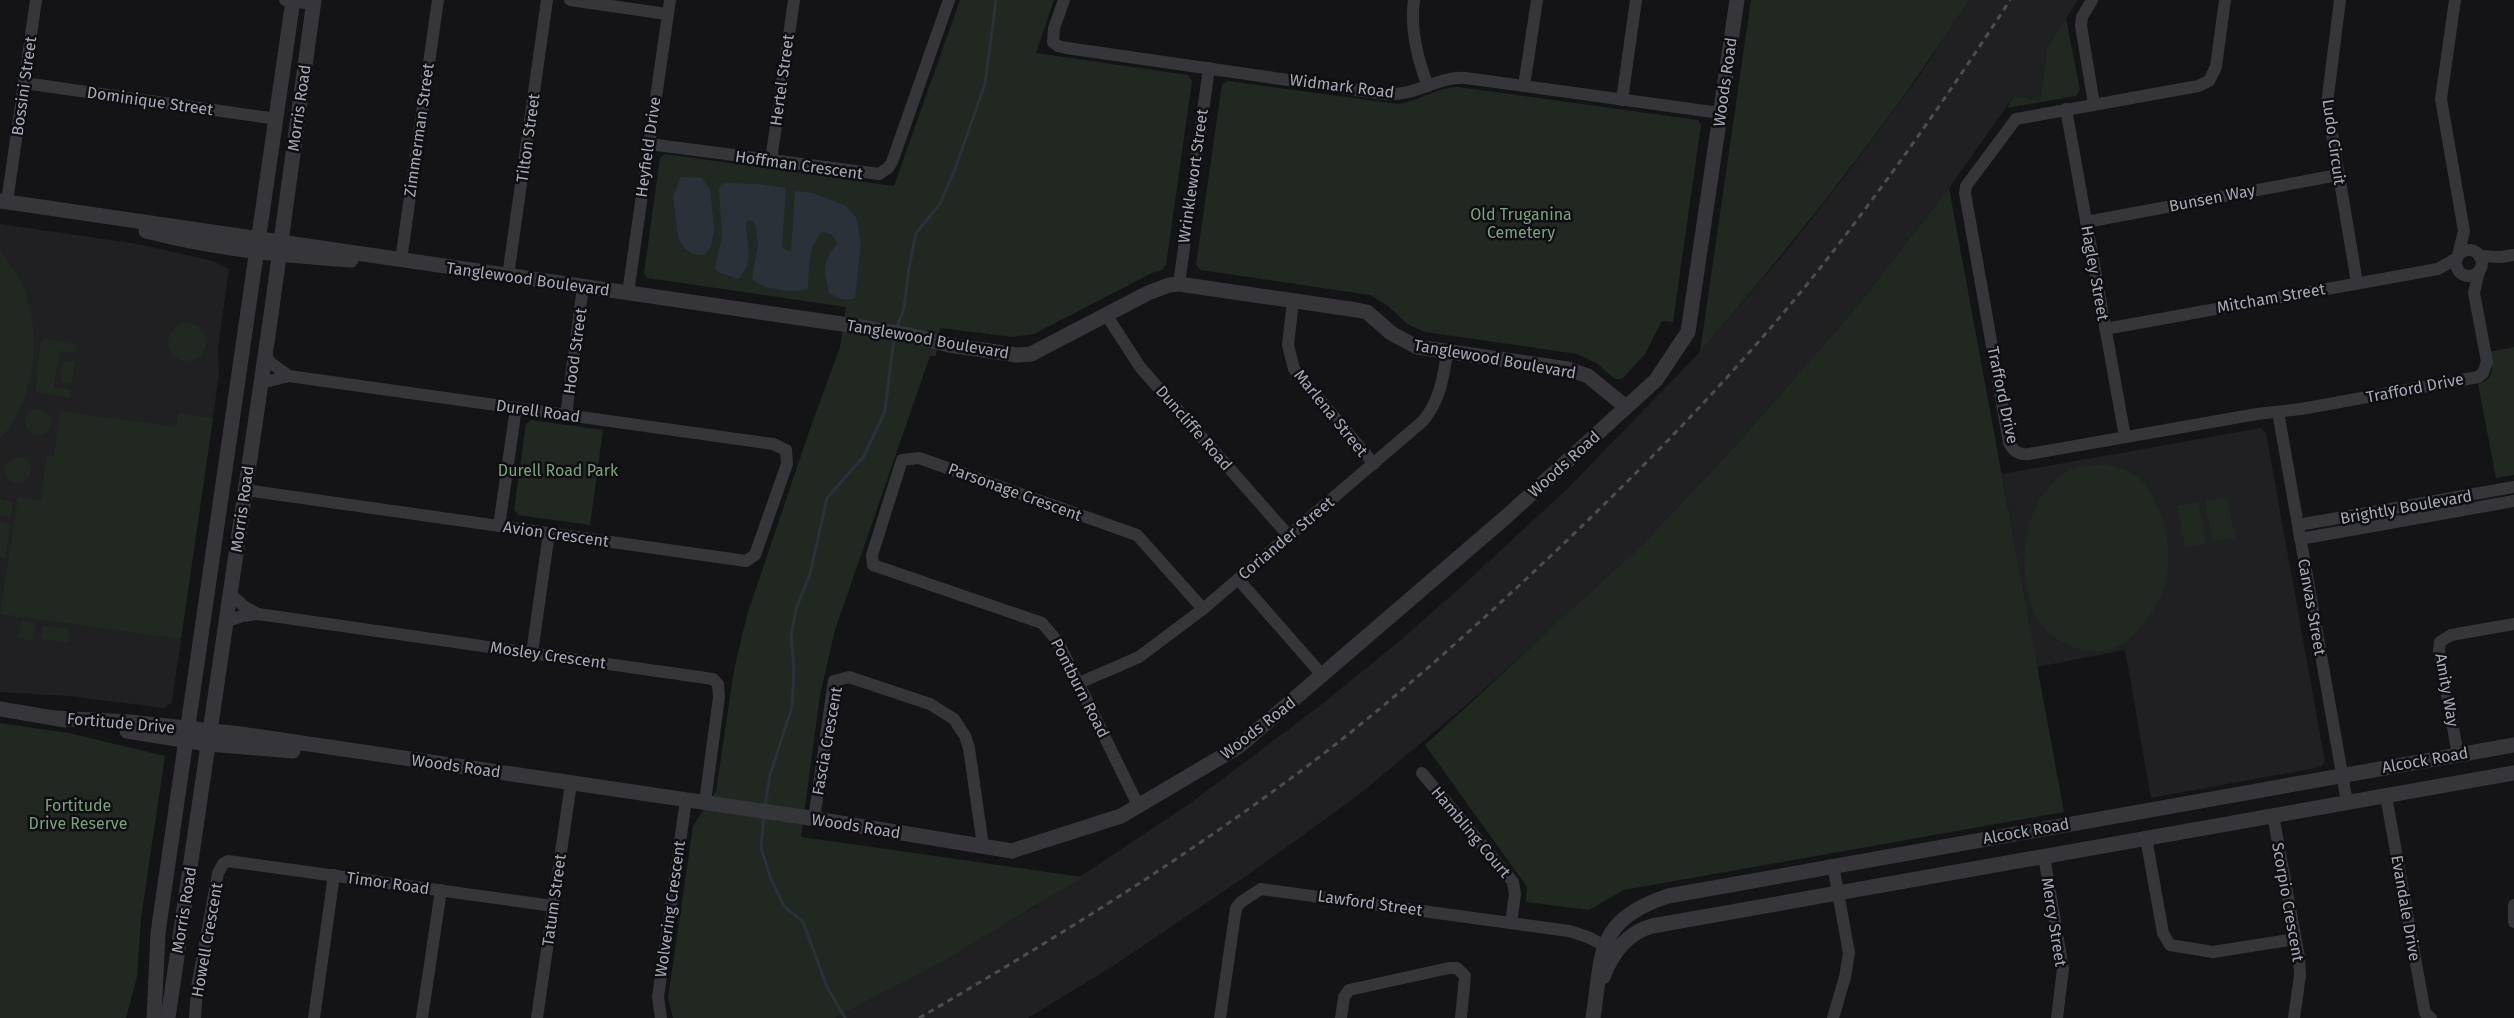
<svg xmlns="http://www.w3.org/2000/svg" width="2514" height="1018" viewBox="0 0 2514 1018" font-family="'Fira Sans',sans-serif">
	<rect width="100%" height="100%" fill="#141416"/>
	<g fill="#202023">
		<path d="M 1969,0 L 2078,0 L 2047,48 L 2040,100 L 2014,96 L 1949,188 L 1854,310 L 1737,444 L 1642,545 L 1584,600 L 1463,708 L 1357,796 L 1252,872 L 1113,966 L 1028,1018 L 835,1018 L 885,992 L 1036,906 L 1192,802 L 1317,708 L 1396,644 L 1461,587 L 1566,490 L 1700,352 L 1787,250 L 1852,167 L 1921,73 Z"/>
		<path d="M 0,224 L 138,244 L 213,261 L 229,269 L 218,348 L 219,375 L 172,702 L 164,708 L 68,696 L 0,692 Z"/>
		<path d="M 2261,428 L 2266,433 L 2325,762 L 2321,767 L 2151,798 L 2125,650 L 2037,667 L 2002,474 Z"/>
	</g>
	<g fill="#202821">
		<path d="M 960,0 L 1054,0 L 1036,53 L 1188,75 L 1192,81 L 1166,265 L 1162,270 L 1152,273 L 1034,334 L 1013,337 L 940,328 L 936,356 L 930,356 L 835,630 L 820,695 L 801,837 L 1083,877 L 940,963 L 835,1018 L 673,1018 L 668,998 L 693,826 L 716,791 L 734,670 L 747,615 L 810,429 L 840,347 L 846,307 L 647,278 L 644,273 L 660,158 L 665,154 L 894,186 Z"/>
		<path d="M 1751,0 L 1969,0 C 1888,125 1797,239 1700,352 Z"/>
		<path d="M 2066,18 L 2080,90 L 2076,96 L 2007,108 L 2014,96 L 2040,100 L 2047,48 Z"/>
		<path d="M 1228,81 L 1398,104 C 1420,101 1437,87 1459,87 L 1698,120 L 1701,125 L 1673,322 L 1662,321 L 1645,354 L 1622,379 L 1615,379 L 1596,363 L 1577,354 L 1425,332 L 1407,324 L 1388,306 L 1370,295 L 1201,270 L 1196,265 L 1222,84 Z"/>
		<path d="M 1949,188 L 2064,812 L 1624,890 L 1589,910 L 1526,902 L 1527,887 L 1425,745 L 1642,545 L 1737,444 L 1854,310 Z"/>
		<path d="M 0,252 C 46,300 44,390 0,439 Z"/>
		<circle cx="187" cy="342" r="19"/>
		<path d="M 45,339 L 77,345 L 76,353 L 59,351 L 54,387 L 71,390 L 69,398 L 35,392 L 41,342 Z"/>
		<path d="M 2514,347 L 2514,475 L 2496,478 L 2478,384 C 2496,380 2492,366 2490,352 Z"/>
		<path d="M 64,361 L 75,362 L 71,384 L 61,382 Z"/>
		<circle cx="38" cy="422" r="13"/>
		<path d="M 60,411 L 176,427 L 178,413 L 213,418 L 181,639 L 0,614 L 18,497 L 41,500 L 47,455 L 54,456 Z"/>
		<path d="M 531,420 L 603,430 L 590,525 L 518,515 L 514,510 L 526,424 Z"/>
		<circle cx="18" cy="470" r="13"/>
		<path d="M 2106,464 C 2120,468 2133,472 2143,482 C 2166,507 2176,562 2162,593 C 2145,630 2118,664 2073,647 C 2060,641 2048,635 2040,623 C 2015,580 2019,508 2060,476 C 2072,467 2091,465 2106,464 Z"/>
		<path d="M 2227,497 L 2235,538 L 2213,542 L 2205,501 Z"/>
		<path d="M 0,499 L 13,502 L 10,517 L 0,515 Z"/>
		<path d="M 2198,502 L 2206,544 L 2185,547 L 2177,506 Z"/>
		<path d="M 0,521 L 11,524 L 5,558 L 0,557 Z"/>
		<path d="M 22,620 L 36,623 L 32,641 L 18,638 Z"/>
		<path d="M 43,626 L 69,629 L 69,642 L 41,639 Z"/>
		<path d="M 0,723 L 69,733 L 165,756 L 141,918 L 137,977 L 126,1018 L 0,1018 Z"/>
	</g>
	<g fill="#2a3139">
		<path d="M 681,177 L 701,178 L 710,189 L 714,228 L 711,247 L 704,255 L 693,254 L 684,248 L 678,236 L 673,196 Z"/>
		<path d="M 726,183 L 756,184 L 786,188 L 782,248 L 791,252 L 795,191 L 813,193 L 846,206 L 856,217 L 861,242 L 855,298 C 844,302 839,298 829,293 C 824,271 821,262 837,244 C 836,237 830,233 823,232 C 807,245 809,270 808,289 C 794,293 763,290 752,279 L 758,244 L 755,223 L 750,220 L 746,222 C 746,241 756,263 738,279 L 718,272 L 715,268 L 722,237 L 719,190 L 720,185 Z"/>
	</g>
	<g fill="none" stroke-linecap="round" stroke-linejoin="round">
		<g stroke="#2a3139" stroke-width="3">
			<path d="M 897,327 L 904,308 L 909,268 L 916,233 L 940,204 L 955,169 L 985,84 L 996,0"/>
			<path d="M 765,806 L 770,775 L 792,707 L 794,670 L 791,635 L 796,609 L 810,574 L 827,498 L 864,456 L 885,411 L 894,338"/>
			<path d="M 764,814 L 761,848 L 771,879 L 784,906 L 803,922 L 827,987 L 845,1018"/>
		</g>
		<g stroke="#35353a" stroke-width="12">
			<path d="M 285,0 L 313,4"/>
			<path d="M 570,0 L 667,14"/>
			<path d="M 1064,0 L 1054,28 L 1053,42 L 1058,46 L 1067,48 L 1385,94 C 1415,97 1437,76 1466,78 L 1720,113"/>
			<path d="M 1414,0 C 1410,29 1417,58 1428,86"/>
			<path d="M 2092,0 L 2082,17 L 2081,26 L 2094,104"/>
			<path d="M 2225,0 L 2216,67 L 2209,81 L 2198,86 L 2016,119 L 1966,186 L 1965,193 L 2009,443 C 2014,452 2019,455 2029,454 L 2257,414 L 2301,409 L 2478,377 L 2483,373 L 2487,362 L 2474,293 L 2479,271"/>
			<path d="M 2340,0 L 2327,104 L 2357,283"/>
			<path d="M 2455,0 L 2441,99 L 2464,231 L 2458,256"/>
			<path d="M 24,83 L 277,119"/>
			<path d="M 1524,86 L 1537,0"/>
			<path d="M 1622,100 L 1636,0"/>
			<path d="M 2066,109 L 2125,437"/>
			<path d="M 649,144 L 879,174 L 888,168 L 892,162 L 949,0"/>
			<path d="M 771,160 L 794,0"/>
			<path d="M 7,202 L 36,0"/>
			<path d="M 2086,222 L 2338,175"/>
			<circle cx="2469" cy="263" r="13"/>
			<path d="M 2479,256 L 2501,257 L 2514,255"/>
			<path d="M 401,260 L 438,0"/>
			<path d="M 508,276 L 547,0"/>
			<path d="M 1179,284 L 1209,68"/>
			<path d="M 628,293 L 670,0"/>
			<path d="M 1293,301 L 1288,345 L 1294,369 L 1374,464"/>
			<path d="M 1107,316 L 1140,367 L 1288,535"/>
			<path d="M 2105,329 L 2438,269 L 2457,258"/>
			<path d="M 265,354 L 271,363 L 289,376"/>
			<path d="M 2278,412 L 2347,802"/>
			<path d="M 566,415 L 583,287"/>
			<path d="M 245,490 L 746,561 L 755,555 L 787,464 L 786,450 L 773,444 L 289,376 L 261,383"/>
			<path d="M 2298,525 L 2514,487"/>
			<path d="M 499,526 L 516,408"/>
			<path d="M 2300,539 L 2514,501"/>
			<path d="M 1238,579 L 1323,676"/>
			<path d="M 229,593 L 245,607 L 258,614"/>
			<path d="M 225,622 L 242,616 L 258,614 L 713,679 L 718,684 L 719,697 L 705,802"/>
			<path d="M 532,653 L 549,533"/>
			<path d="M 1079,683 L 1139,657 L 1203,609 L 1423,421 C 1440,400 1443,379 1447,353"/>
			<path d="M 2458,755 L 2439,651 L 2440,642 L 2451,635 L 2514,624"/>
			<path d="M 1422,773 L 1513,882 L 1515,894 L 1511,923"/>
			<path d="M 2386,796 L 2423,1002 L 2425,1013 L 2431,1018"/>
			<path d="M 1139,807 L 1058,642 L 1042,623 L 873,565 L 872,555 L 902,460 L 919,458 L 1137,535 L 1203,609"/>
			<path d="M 2273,815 L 2299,957 L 2300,975 L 2294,1018"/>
			<path d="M 814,819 L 834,681 L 849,677 L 930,704 L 954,719 L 965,736 L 969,748 L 983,846"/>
			<path d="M 2146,838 L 2163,933 L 2170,945 L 2213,952 L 2295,939"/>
			<path d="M 2044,856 L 2063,969 L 2057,1018"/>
			<path d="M 2514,905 L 2514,922"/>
			<path d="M 195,1018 L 197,987 L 218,873 L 223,864 L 228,861 L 553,906"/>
			<path d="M 314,1018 L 334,875"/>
			<path d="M 422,1018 L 441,890"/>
			<path d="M 537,1018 L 571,783"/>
			<path d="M 661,1018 L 658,997 L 686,800"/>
			<path d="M 1220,1018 L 1236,908 L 1241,902 L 1261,889 L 1569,931 L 1588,937 L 1614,951"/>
			<path d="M 1341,1018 L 1344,997 L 1349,990 L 1449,968 L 1457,968 L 1465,976 L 1461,1018"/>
			<path d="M 1833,1018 L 1845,977 L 1849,953 L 1833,865"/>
		</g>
		<g stroke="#35353a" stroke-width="15">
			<path d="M 0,201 L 842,324 L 909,335 L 949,345 L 1017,355 L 1031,354 L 1148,293 L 1169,285 L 1179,284 L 1357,310 L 1367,312 L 1391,333 L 1417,347 L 1568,369 L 1588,376 L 1626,407"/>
			<path d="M 146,231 C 215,249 280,255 351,260"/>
			<path d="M 0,709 L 65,720"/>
			<path d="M 55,718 L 130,722 L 241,734 L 810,818 L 1012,851 L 1121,816 L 1238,747 L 1507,516 L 1656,380 L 1688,332 L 1737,0"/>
			<path d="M 127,731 L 208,744 L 293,751"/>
			<path d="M 1603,977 C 1612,953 1627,933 1652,926 L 2514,773"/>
			<path d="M 154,1018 L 158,933 L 293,0"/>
			<path d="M 168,1018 L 271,315 L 314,0"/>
			<path d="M 1593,1018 C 1603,953 1595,920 1668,896 L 2514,745"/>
		</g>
		<path stroke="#4c4d53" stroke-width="3" stroke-dasharray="6 5" stroke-linecap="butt" d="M 919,1018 C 1048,943 1174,865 1294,776 C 1375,716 1452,648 1525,580 C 1628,484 1729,382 1817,272 C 1886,184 1950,93 2010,0"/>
	</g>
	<g text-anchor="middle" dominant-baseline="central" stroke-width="5" stroke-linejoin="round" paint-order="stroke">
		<g font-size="16" fill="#a6a9b6" stroke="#0f0f11">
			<text transform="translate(782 80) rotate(-82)">Hertel Street</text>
			<text transform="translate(1725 82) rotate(-82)">Woods Road</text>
			<text transform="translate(24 86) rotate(-82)">Bossini Street</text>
			<text transform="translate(1342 86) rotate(7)">Widmark Road</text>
			<text transform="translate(150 101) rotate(8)">Dominique Street</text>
			<text transform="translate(299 108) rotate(-82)">Morris Road</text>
			<text transform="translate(419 130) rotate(-82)">Zimmerman Street</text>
			<text transform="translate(528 138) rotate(-82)">Tilton Street</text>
			<text transform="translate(2334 142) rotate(82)">Ludo Circuit</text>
			<text transform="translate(648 147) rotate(-82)">Heyfield Drive</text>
			<text transform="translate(799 165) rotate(8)">Hoffman Crescent</text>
			<text transform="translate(1193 176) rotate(-82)">Wrinklewort Street</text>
			<text transform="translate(2212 198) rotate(-11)">Bunsen Way</text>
			<text transform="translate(2095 273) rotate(80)">Hagley Street</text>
			<text transform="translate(528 279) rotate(8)">Tanglewood Boulevard</text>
			<text transform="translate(2271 298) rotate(-10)">Mitcham Street</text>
			<text transform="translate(928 339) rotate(10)">Tanglewood Boulevard</text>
			<text transform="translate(575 351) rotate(-82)">Hood Street</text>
			<text transform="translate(1495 359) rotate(10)">Tanglewood Boulevard</text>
			<text transform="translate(2415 388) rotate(-11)">Trafford Drive</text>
			<text transform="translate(2003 395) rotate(78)">Trafford Drive</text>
			<text transform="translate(538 411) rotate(8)">Durell Road</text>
			<text transform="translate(1331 413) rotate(51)">Marlena Street</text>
			<text transform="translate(1194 428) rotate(49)">Duncliffe Road</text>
			<text transform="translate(1564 464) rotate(-42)">Woods Road</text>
			<text transform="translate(1015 492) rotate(20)">Parsonage Crescent</text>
			<text transform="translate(2406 507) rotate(-10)">Brightly Boulevard</text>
			<text transform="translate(242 509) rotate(-82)">Morris Road</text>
			<text transform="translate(556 534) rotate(8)">Avion Crescent</text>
			<text transform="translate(1286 538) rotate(-40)">Coriander Street</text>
			<text transform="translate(2312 607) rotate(80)">Canvas Street</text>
			<text transform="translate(548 655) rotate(8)">Mosley Crescent</text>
			<text transform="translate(1080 688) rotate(63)">Pontburn Road</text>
			<text transform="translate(2447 690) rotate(80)">Amity Way</text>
			<text transform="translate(121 723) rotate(5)">Fortitude Drive</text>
			<text transform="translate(1258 728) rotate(-38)">Woods Road</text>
			<text transform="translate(827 741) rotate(-80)">Fascia Crescent</text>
			<text transform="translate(2425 760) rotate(-10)">Alcock Road</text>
			<text transform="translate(456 766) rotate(8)">Woods Road</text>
			<text transform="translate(856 826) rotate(9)">Woods Road</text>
			<text transform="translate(2026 831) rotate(-10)">Alcock Road</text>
			<text transform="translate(1471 832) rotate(50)">Hambling Court</text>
			<text transform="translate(388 883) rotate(8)">Timor Road</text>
			<text transform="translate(554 900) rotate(-82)">Tatum Street</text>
			<text transform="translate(2288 902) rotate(80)">Scorpio Crescent</text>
			<text transform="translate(1370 903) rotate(8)">Lawford Street</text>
			<text transform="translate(2406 908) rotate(80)">Evandale Drive</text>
			<text transform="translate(670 909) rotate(-82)">Wolvering Crescent</text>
			<text transform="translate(184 910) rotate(-81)">Morris Road</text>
			<text transform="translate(2054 922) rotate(81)">Mercy Street</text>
			<text transform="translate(207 940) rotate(-80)">Howell Crescent</text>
		</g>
		<g font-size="16" fill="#7da082" stroke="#0f0f11">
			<text x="1521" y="214">Old Truganina<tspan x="1521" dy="18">Cemetery</tspan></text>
			<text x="558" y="470">Durell Road Park</text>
			<text x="78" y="805">Fortitude<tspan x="78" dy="18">Drive Reserve</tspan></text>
		</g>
	</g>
</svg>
